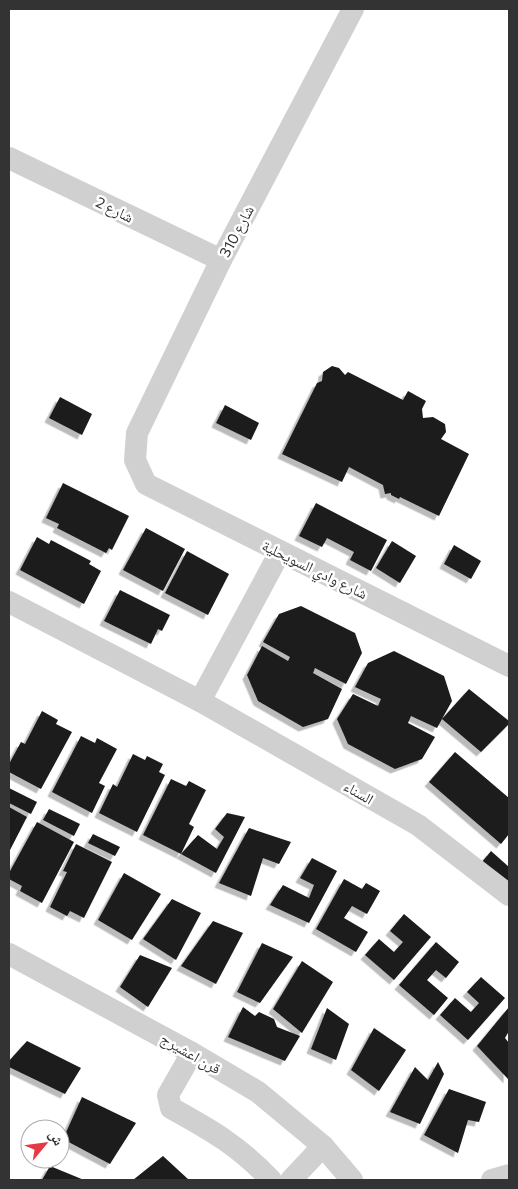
<svg xmlns="http://www.w3.org/2000/svg" width="518" height="1189" viewBox="0 0 518 1189" font-family="Commissioner,'Noto Naskh Arabic',sans-serif">
	<defs>
		<filter id="shadow"><feDropShadow dx="-4.5" dy="4.5" stdDeviation="0" flood-color="#0004"/></filter>
	</defs>
	<rect width="100%" height="100%" fill="#fff"/>
	<g fill="#1a1a1a" filter="url(#shadow)">
		<path d="M 332,366 L 339,368 L 345,375 L 348,372 L 403,400 L 408,391 L 426,401 L 422,409 L 423,418 L 433,417 L 445,424 L 446,432 L 441,439 L 469,454 L 439,516 L 400,497 L 399,499 L 391,495 L 391,493 L 385,494 L 383,485 L 349,467 L 342,482 L 282,454 L 317,383 L 322,381 L 323,372 Z"/>
		<path d="M 60,397 L 92,414 L 82,435 L 49,418 Z"/>
		<path d="M 225,405 L 259,423 L 251,440 L 216,423 Z"/>
		<path d="M 63,483 L 129,516 L 112,550 L 109,548 L 106,553 L 57,528 L 59,524 L 46,518 Z"/>
		<path d="M 316,503 L 387,540 L 371,571 L 350,560 L 354,552 L 327,538 L 322,547 L 299,536 Z"/>
		<path d="M 146,528 L 185,549 L 163,591 L 123,570 Z"/>
		<path d="M 37,537 L 49,544 L 51,540 L 91,561 L 89,564 L 101,571 L 84,604 L 20,570 Z"/>
		<path d="M 392,541 L 416,556 L 400,583 L 376,568 Z"/>
		<path d="M 454,545 L 481,561 L 471,579 L 444,564 Z"/>
		<path d="M 187,551 L 229,574 L 208,615 L 165,593 Z"/>
		<path d="M 120,590 L 170,615 L 162,631 L 158,629 L 151,644 L 104,621 Z"/>
		<path d="M 301,606 L 355,633 L 362,653 L 346,684 L 315,668 L 313,673 L 342,689 L 328,719 L 303,727 L 258,701 L 247,675 L 262,646 L 288,661 L 290,657 L 263,642 L 279,614 Z"/>
		<path d="M 394,651 L 444,676 L 452,701 L 442,719 L 469,689 L 509,721 L 509,724 L 481,752 L 442,719 L 437,728 L 411,716 L 408,723 L 435,737 L 422,759 L 395,769 L 348,744 L 337,719 L 353,694 L 378,706 L 381,699 L 355,687 L 368,663 Z"/>
		<path d="M 42,711 L 58,720 L 56,724 L 72,732 L 41,789 L 9,772 L 9,764 L 21,742 L 25,744 Z"/>
		<path d="M 81,736 L 95,743 L 97,738 L 117,749 L 99,783 L 105,786 L 92,813 L 52,792 Z"/>
		<path d="M 455,752 L 509,798 L 509,834 L 501,844 L 429,782 Z"/>
		<path d="M 133,754 L 145,760 L 147,756 L 163,764 L 159,772 L 165,775 L 137,832 L 99,813 L 113,784 L 117,787 Z"/>
		<path d="M 171,779 L 186,786 L 189,781 L 206,790 L 189,824 L 194,827 L 181,854 L 143,835 Z"/>
		<path d="M 9,788 L 37,802 L 31,814 L 9,803 Z"/>
		<path d="M 9,807 L 27,817 L 9,852 Z"/>
		<path d="M 49,809 L 80,824 L 74,836 L 43,820 Z"/>
		<path d="M 227,813 L 245,817 L 216,873 L 181,854 L 198,835 L 217,849 L 224,837 L 215,829 Z"/>
		<path d="M 37,822 L 74,842 L 42,903 L 20,891 L 22,886 L 9,879 L 9,873 Z"/>
		<path d="M 249,828 L 291,842 L 279,864 L 263,858 L 251,896 L 219,883 Z"/>
		<path d="M 93,834 L 120,847 L 115,856 L 88,843 Z"/>
		<path d="M 76,844 L 112,862 L 84,918 L 70,911 L 67,916 L 50,907 L 67,872 L 63,871 Z"/>
		<path d="M 491,851 L 509,867 L 509,884 L 482,862 Z"/>
		<path d="M 312,858 L 337,871 L 309,923 L 270,905 L 283,885 L 309,898 L 314,885 L 300,878 Z"/>
		<path d="M 124,873 L 161,894 L 132,940 L 98,920 Z"/>
		<path d="M 344,879 L 362,889 L 366,883 L 380,891 L 367,914 L 352,906 L 344,918 L 368,932 L 356,952 L 316,929 Z"/>
		<path d="M 172,899 L 201,913 L 176,960 L 143,939 Z"/>
		<path d="M 404,914 L 431,937 L 394,980 L 365,955 L 379,939 L 394,952 L 403,942 L 390,931 Z"/>
		<path d="M 213,921 L 243,933 L 216,984 L 181,966 Z"/>
		<path d="M 436,942 L 459,962 L 446,978 L 436,970 L 427,980 L 448,998 L 434,1015 L 399,985 Z"/>
		<path d="M 262,943 L 293,957 L 260,1003 L 237,992 Z"/>
		<path d="M 140,955 L 172,968 L 148,1007 L 120,987 Z"/>
		<path d="M 302,961 L 333,982 L 302,1033 L 273,1009 Z"/>
		<path d="M 481,977 L 505,998 L 468,1040 L 440,1015 L 455,998 L 471,1012 L 479,1003 L 467,992 Z"/>
		<path d="M 243,1007 L 255,1016 L 259,1012 L 274,1019 L 277,1027 L 300,1036 L 285,1061 L 228,1037 Z"/>
		<path d="M 509,1007 L 509,1031 L 505,1038 L 509,1043 L 508,1079 L 477,1046 Z"/>
		<path d="M 327,1008 L 349,1024 L 336,1060 L 311,1049 Z"/>
		<path d="M 374,1028 L 406,1050 L 379,1091 L 351,1070 Z"/>
		<path d="M 27,1041 L 81,1068 L 65,1094 L 9,1067 L 9,1061 Z"/>
		<path d="M 438,1062 L 444,1074 L 420,1124 L 390,1112 L 415,1067 L 428,1080 Z"/>
		<path d="M 449,1089 L 486,1102 L 479,1122 L 468,1120 L 458,1153 L 424,1135 Z"/>
		<path d="M 82,1097 L 136,1123 L 110,1164 L 63,1139 Z"/>
		<path d="M 163,1156 L 189,1180 L 133,1180 Z"/>
		<path d="M 50,1166 L 84,1180 L 42,1180 Z"/>
	</g>
	<g fill="none" stroke-linecap="round" stroke-linejoin="round">
		<g stroke="#d0d0d0" stroke-width="22">
			<path d="M 353,9 L 221,260 L 137,433 L 135,460 L 146,484 L 509,666"/>
			<path d="M 9,158 L 221,260"/>
			<path d="M 9,602 L 200,701 L 418,825 L 509,895"/>
			<path d="M 200,701 L 280,552"/>
			<path d="M 9,954 L 192,1053 L 258,1092 L 323,1146 L 352,1180"/>
			<path d="M 192,1053 L 168,1095 L 171,1108 C 211,1130 239,1146 271,1180"/>
			<path d="M 291,1180 L 323,1146"/>
			<path d="M 492,1180 L 509,1175"/>
		</g>
	</g>
	<g text-anchor="middle" dominant-baseline="central" stroke-width="5" stroke-linejoin="round" paint-order="stroke">
		<g font-size="15" fill="#333" stroke="#fff">
			<text transform="translate(115 209) rotate(26)">شارع 2</text>
			<text transform="translate(236 231) rotate(-62)">شارع 310</text>
			<text transform="translate(315 569) rotate(26)">شارع وادي السويحلية</text>
			<text transform="translate(359 792) rotate(30)">السناء</text>
			<text transform="translate(191 1053) rotate(30)">قرن اعشيرج</text>
		</g>
	</g>
	<rect width="518" height="1189" fill="none" stroke="#333333" stroke-width="20"/>
	<g transform="translate(45 1144) rotate(61)"><circle r="24" fill="#ffffff" stroke="#adadad"/>
	<path d="M0-4L9 19L0 12L-9 19Z" fill="#e63946"/>
	<text y="-8" font-size="14" font-weight="bold" text-anchor="middle" fill="#333333">ش</text>
	</g>
</svg>
